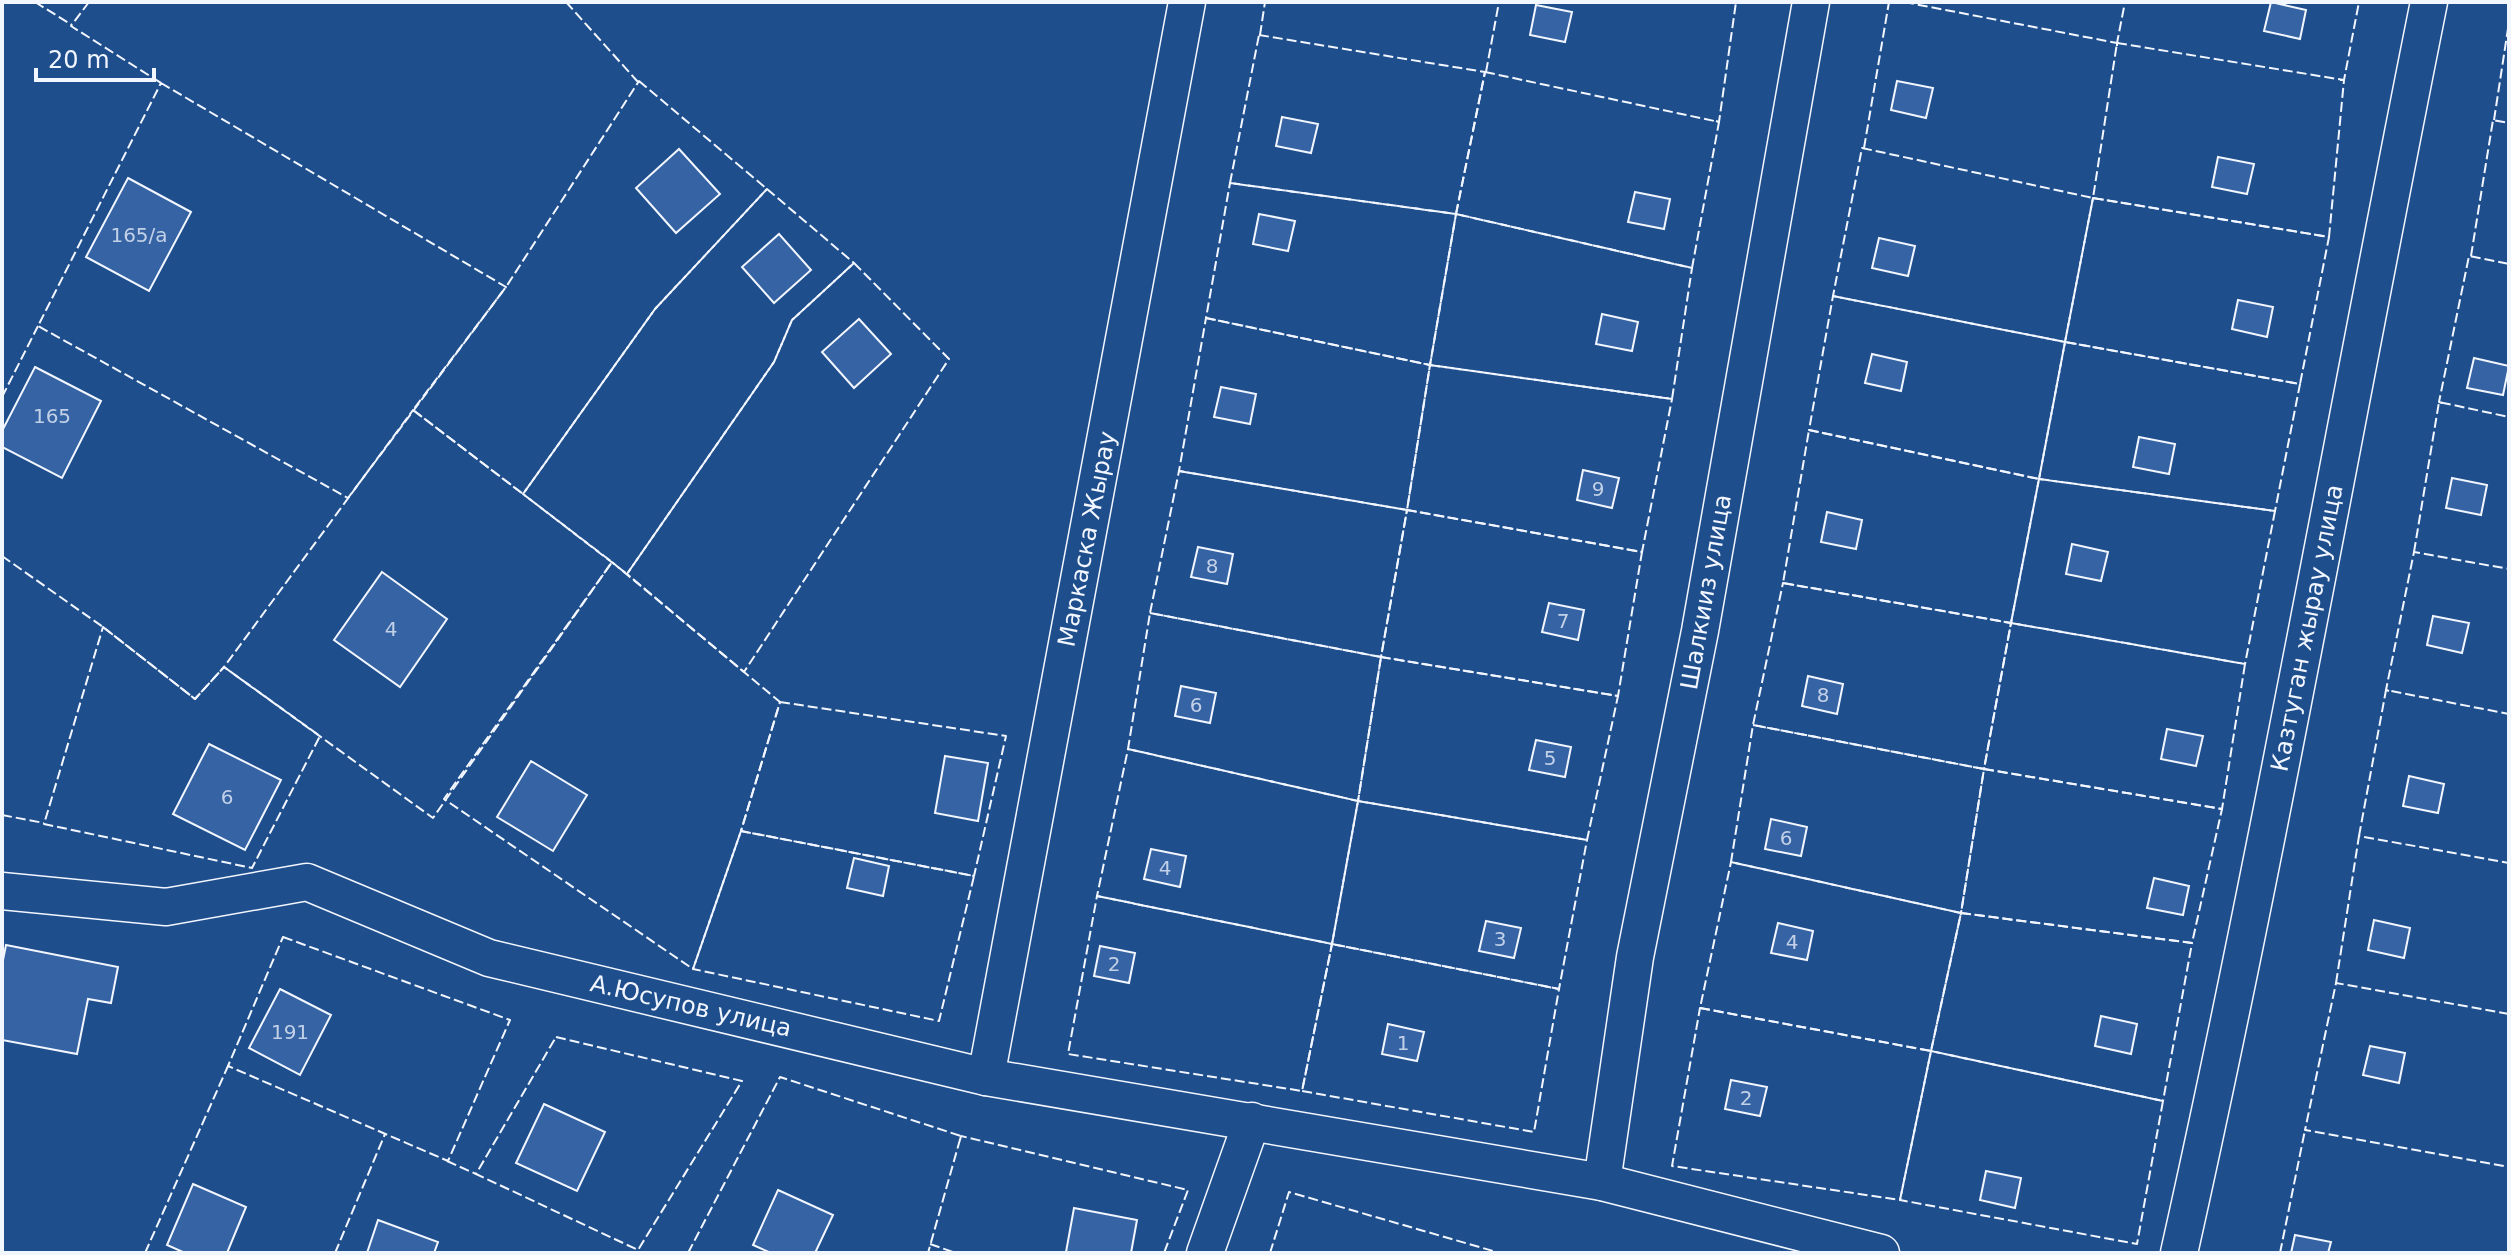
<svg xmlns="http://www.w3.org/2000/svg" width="2511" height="1255" viewBox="0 0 2511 1255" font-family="'DejaVu Sans',sans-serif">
	<rect width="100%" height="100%" fill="#1f4e8c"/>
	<g fill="#3563a3" stroke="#f2f6ff" stroke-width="2">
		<path d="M 2271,2 L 2306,10 L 2300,39 L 2264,31 Z"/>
		<path d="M 1536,5 L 1572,12 L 1565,42 L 1530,35 Z"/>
		<path d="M 1897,81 L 1933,88 L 1926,118 L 1891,110 Z"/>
		<path d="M 1282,117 L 1318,124 L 1311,153 L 1276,146 Z"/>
		<path d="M 679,149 L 720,194 L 676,233 L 636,188 Z"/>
		<path d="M 2218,157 L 2254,164 L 2247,194 L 2212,187 Z"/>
		<path d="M 128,178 L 191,212 L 149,291 L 86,257 Z"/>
		<path d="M 1635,192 L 1670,199 L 1664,229 L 1628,222 Z"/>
		<path d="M 1259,214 L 1295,221 L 1288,251 L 1253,244 Z"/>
		<path d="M 779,234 L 811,270 L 774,303 L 742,267 Z"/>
		<path d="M 1879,238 L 1915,246 L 1908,276 L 1872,268 Z"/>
		<path d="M 2238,300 L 2273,307 L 2267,337 L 2232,329 Z"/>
		<path d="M 1602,314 L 1638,322 L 1632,351 L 1596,344 Z"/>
		<path d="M 859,319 L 891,354 L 854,388 L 822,352 Z"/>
		<path d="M 1872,354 L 1907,362 L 1901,391 L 1865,383 Z"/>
		<path d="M 2474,358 L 2509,366 L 2503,395 L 2467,388 Z"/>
		<path d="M 35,367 L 101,401 L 62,478 L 2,447 L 2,431 Z"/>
		<path d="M 1221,387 L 1256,394 L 1250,424 L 1214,417 Z"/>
		<path d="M 2139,437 L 2175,444 L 2169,474 L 2133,467 Z"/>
		<path d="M 1583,470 L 1619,478 L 1612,508 L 1577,500 Z"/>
		<path d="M 2452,478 L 2487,485 L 2481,515 L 2446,508 Z"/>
		<path d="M 1827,512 L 1862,520 L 1856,549 L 1821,542 Z"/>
		<path d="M 2072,544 L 2108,552 L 2101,581 L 2066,574 Z"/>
		<path d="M 1198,547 L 1233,554 L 1227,584 L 1191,577 Z"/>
		<path d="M 382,572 L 447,619 L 400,687 L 334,640 Z"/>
		<path d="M 1549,603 L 1584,610 L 1578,640 L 1542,632 Z"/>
		<path d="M 2433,616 L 2469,623 L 2462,653 L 2427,645 Z"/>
		<path d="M 1808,676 L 1843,684 L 1837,714 L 1802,706 Z"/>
		<path d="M 1181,686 L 1216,693 L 1210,723 L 1175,716 Z"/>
		<path d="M 2167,729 L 2203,736 L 2196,766 L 2161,759 Z"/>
		<path d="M 1536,740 L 1571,747 L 1565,777 L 1529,770 Z"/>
		<path d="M 209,744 L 281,780 L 245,850 L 173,814 Z"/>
		<path d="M 945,756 L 988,763 L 978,821 L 935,813 Z"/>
		<path d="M 531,761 L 587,795 L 553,851 L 497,817 Z"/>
		<path d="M 2409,776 L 2444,784 L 2438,813 L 2403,806 Z"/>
		<path d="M 1771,819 L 1807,827 L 1801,856 L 1765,849 Z"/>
		<path d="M 1151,849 L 1186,856 L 1180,887 L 1144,879 Z"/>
		<path d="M 854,858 L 889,866 L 883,896 L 847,888 Z"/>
		<path d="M 2154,878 L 2189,886 L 2183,915 L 2147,908 Z"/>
		<path d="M 2374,920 L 2410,928 L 2404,958 L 2368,950 Z"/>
		<path d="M 1486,921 L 1521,928 L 1514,958 L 1479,951 Z"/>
		<path d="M 1778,923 L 1813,931 L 1807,960 L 1771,953 Z"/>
		<path d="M 6,945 L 118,967 L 111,1003 L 88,999 L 77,1054 L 2,1040 L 2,965 Z"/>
		<path d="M 1100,946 L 1135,953 L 1129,983 L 1094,976 Z"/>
		<path d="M 280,989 L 331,1015 L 300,1075 L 249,1048 Z"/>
		<path d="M 2101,1016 L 2137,1024 L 2131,1054 L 2095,1046 Z"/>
		<path d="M 1388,1024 L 1424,1032 L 1417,1061 L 1382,1054 Z"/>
		<path d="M 2370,1046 L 2405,1053 L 2399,1083 L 2363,1075 Z"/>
		<path d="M 1731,1080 L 1767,1087 L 1760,1116 L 1725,1109 Z"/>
		<path d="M 544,1104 L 605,1132 L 577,1191 L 516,1163 Z"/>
		<path d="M 1986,1171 L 2021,1178 L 2015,1208 L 1980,1200 Z"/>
		<path d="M 193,1184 L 246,1207 L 227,1253 L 185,1253 L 167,1245 Z"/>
		<path d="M 778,1190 L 833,1215 L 815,1253 L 771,1253 L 753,1245 Z"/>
		<path d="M 1074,1208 L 1137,1220 L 1131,1253 L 1066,1252 Z"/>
		<path d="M 378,1220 L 438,1242 L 434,1253 L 367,1253 Z"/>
		<path d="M 2295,1235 L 2331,1242 L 2328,1253 L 2291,1253 Z"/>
	</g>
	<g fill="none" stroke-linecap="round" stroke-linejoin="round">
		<defs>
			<g id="minor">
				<path d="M 2,891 L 166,907 L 307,882 L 489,958 L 986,1077 L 1602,1182 L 1881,1253"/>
				<path d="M 986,1077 L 1187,2"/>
				<path d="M 1602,1182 L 1635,957 L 1700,631 L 1811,2"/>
				<path d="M 1205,1253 L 1252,1121"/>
				<path d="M 2179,1253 C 2272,838 2345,419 2429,2"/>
			</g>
		</defs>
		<use href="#minor" stroke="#f2f6ff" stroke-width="39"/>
		<use href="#minor" stroke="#1f4e8c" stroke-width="36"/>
		<g stroke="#f2f6ff" stroke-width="2" stroke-dasharray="10 4" stroke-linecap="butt">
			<path d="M 35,2 L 72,25"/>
			<path d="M 89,2 L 71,26 L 161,83"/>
			<path d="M 566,2 L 638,82"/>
			<path d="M 1904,2 L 2117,43 L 2117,46"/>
			<path d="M 1259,35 L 1485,72 L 1456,214 L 1230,183 Z"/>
			<path d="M 1260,35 L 1265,2"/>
			<path d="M 2117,43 L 2344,80 L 2329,237 L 2093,198 Z"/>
			<path d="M 2119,43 L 2117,43 L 2125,2"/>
			<path d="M 1485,72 L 1719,122 L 1692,268 L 1456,214 Z"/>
			<path d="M 1486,72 L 1499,2"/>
			<path d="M 2340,80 L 2344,80 L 2359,2"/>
			<path d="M 639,81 L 767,189 L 655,309 L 523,494 L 413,410 L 506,287 Z"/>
			<path d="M 161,83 L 506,287 L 348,498 L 38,326 Z"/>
			<path d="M 2494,120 L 2509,22"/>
			<path d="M 1716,121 L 1719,122 L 1736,2"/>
			<path d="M 1862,148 L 2093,198 L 2065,342 L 1833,296 Z"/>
			<path d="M 1864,148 L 1889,2"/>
			<path d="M 1230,183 L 1456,214 L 1430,365 L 1206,318 Z"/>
			<path d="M 767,189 L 854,263 L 792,320 L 774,362 L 627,574 L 523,494 L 655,309 Z"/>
			<path d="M 2093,198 L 2329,237 L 2300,384 L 2065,342 Z"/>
			<path d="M 1456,214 L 1692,268 L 1672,399 L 1430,365 Z"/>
			<path d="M 2471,256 L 2493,120 L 2509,123"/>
			<path d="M 854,263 L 949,359 L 744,672 L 627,574 L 774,362 L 792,320 Z"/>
			<path d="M 1833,296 L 2065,342 L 2039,479 L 1809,430 Z"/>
			<path d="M 1206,318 L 1430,365 L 1407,510 L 1179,471 Z"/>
			<path d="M 2065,342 L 2300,384 L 2275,511 L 2039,479 Z"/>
			<path d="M 1430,365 L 1672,399 L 1642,552 L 1407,510 Z"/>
			<path d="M 2,397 L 38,326"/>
			<path d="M 2442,403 L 2439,402 L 2469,256 L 2509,264"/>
			<path d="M 413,410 L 612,562 L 433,818 L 224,667 Z"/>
			<path d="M 1809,430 L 2039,479 L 2011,623 L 1783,583 Z"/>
			<path d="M 1179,471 L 1407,510 L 1381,657 L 1150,613 Z"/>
			<path d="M 2039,479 L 2275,511 L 2245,664 L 2011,623 Z"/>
			<path d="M 1407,510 L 1642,552 L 1618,696 L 1381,657 Z"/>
			<path d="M 2414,552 L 2439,402 L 2509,417"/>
			<path d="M 2,556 L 103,627 L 195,699 L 224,667"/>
			<path d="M 612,562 L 780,702 L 741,831 L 693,969 L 444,799 Z"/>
			<path d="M 1783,583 L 2011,623 L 1984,769 L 1753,725 Z"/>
			<path d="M 1150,613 L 1381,657 L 1358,801 L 1128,749 Z"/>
			<path d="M 2011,623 L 2245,664 L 2222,809 L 1984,769 Z"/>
			<path d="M 103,627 L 195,699 L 224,667 L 320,736 L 252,868 L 44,824 Z"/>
			<path d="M 1381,657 L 1618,696 L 1587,840 L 1358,801 Z"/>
			<path d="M 2389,691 L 2386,690 L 2414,552 L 2509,569"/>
			<path d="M 780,702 L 1006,736 L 974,876 L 741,831 Z"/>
			<path d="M 1753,725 L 1984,769 L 1961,913 L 1731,862 Z"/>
			<path d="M 1128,749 L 1358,801 L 1332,944 L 1097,896 Z"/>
			<path d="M 1984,769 L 2222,809 L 2192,943 L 1961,913 Z"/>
			<path d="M 1358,801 L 1587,840 L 1559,989 L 1332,944 Z"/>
			<path d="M 2,815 L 44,823"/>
			<path d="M 741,831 L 974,876 L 939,1021 L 693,969 Z"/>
			<path d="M 2359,836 L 2386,690 L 2509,714"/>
			<path d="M 1731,862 L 1961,913 L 1931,1051 L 1700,1008 Z"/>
			<path d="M 1097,896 L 1332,944 L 1302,1091 L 1068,1054 Z"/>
			<path d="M 1961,913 L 2192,943 L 2163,1101 L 1931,1051 Z"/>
			<path d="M 283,937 L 510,1020 L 448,1161 L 228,1066 Z"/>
			<path d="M 1332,944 L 1559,989 L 1534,1132 L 1302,1091 Z"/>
			<path d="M 2336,983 L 2359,836 L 2509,863"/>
			<path d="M 1700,1008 L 1931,1051 L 1900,1200 L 1672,1166 Z"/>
			<path d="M 2509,1014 L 2336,983 L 2305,1130 L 2509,1167"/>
			<path d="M 556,1037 L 742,1081 L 638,1250 L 476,1174 Z"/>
			<path d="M 1931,1051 L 2163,1101 L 2137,1244 L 1900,1200 Z"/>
			<path d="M 960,1140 L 961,1136 L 1188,1190 L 1164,1253"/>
			<path d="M 447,1161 L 476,1174"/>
			<path d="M 930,1244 L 956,1253"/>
			<path d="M 145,1253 L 228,1066 L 231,1067"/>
			<path d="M 335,1253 L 385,1134"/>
			<path d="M 688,1253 L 780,1077 L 961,1136 L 928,1253"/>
			<path d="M 1270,1253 L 1289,1192 L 1500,1253"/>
			<path d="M 2280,1253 L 2305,1130 L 2307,1130"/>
		</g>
	</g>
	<g text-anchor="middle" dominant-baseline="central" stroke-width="6" stroke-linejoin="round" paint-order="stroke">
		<g font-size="20" fill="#c3d1e8">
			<text x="139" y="235">165/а</text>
			<text x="52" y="416">165</text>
			<text x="1598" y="489">9</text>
			<text x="1212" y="566">8</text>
			<text x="1563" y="621">7</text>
			<text x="391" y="629">4</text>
			<text x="1823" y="695">8</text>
			<text x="1196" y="705">6</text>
			<text x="1550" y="758">5</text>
			<text x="227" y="797">6</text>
			<text x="1786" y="838">6</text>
			<text x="1165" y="868">4</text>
			<text x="1500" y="939">3</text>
			<text x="1792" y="942">4</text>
			<text x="1114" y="964">2</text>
			<text x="290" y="1032">191</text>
			<text x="1403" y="1043">1</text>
			<text x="1746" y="1098">2</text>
		</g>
		<g font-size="24" fill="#f2f6ff" stroke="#1f4e8c">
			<text transform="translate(1087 539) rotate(-79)">Маркаска Жырау</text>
			<text transform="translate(1706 592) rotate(-80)">Шалкииз улица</text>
			<text transform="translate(2307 628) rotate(-79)">Казтуган жырау улица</text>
			<text transform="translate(691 1006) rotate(13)">А.Юсупов улица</text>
		</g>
	</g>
	<rect width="2511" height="1255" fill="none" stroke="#f2f6ff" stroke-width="8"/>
	<path d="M36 68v12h118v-12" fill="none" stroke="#f2f6ff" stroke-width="4"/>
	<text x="48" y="68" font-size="24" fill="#f2f6ff" stroke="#1f4e8c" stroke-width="6" paint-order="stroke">20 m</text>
</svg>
